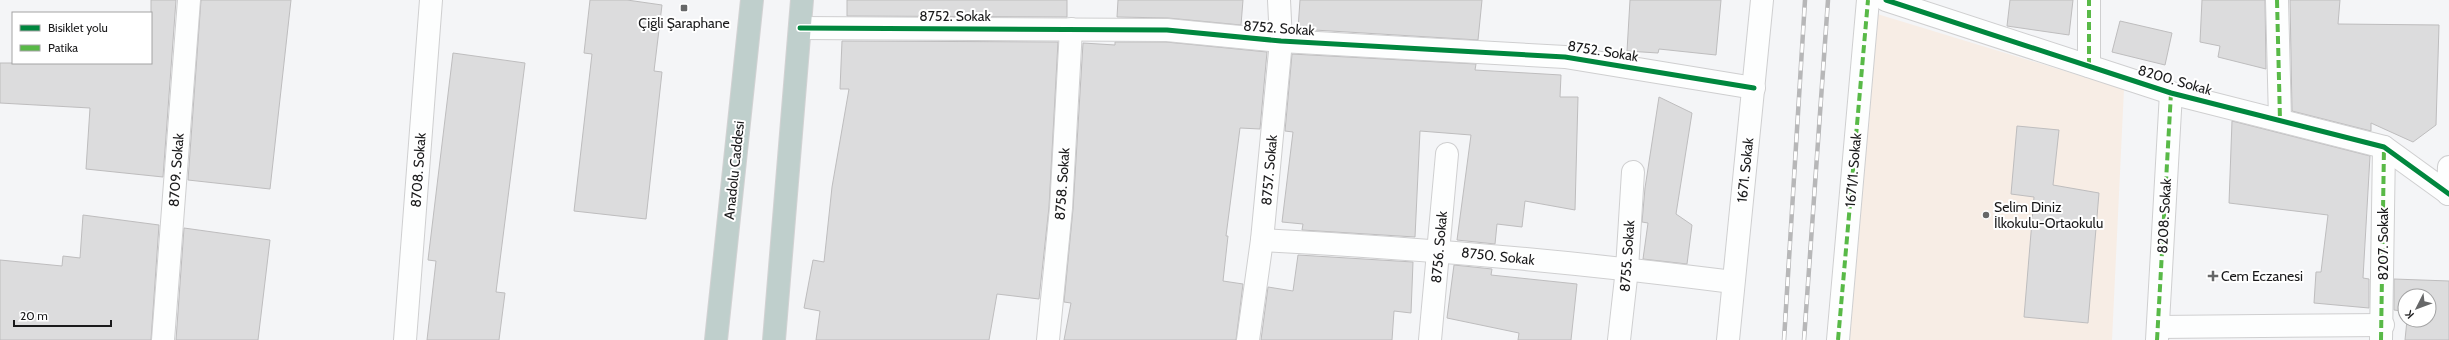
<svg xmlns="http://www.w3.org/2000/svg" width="2449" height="340" viewBox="0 0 2449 340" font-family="Cabin,sans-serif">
	<rect width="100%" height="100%" fill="#f4f5f7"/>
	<path fill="#f7ede5" d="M 1874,13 L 2124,89 L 2112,340 L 1842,340 Z"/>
	<g fill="#dcdcdd" stroke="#bebdbe">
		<path d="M 151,0 L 176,0 L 163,177 L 86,169 L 90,108 L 0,103 L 0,63 L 151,63 Z"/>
		<path d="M 201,0 L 291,0 L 270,189 L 188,180 Z"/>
		<path d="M 590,0 L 627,0 L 662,5 L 654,71 L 662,72 L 646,219 L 574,211 L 592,54 L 584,53 Z"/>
		<path d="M 847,0 L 1067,0 L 1067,17 L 847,16 Z"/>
		<path d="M 1118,0 L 1243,0 L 1241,25 L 1168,18 L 1117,17 Z"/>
		<path d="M 1300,0 L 1482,0 L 1478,40 L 1298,29 Z"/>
		<path d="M 1630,0 L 1721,0 L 1716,55 L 1659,49 L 1658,53 L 1627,51 Z"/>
		<path d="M 2010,0 L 2073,0 L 2069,35 L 2007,26 Z"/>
		<path d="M 2202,0 L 2265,0 L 2266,69 L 2218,57 L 2220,46 L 2200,42 Z"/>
		<path d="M 2290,0 L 2340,0 L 2338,24 L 2439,25 L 2436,125 L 2413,142 L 2371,123 L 2371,131 L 2292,111 Z"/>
		<path d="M 2120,21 L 2172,33 L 2165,65 L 2112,52 Z"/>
		<path d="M 842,41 L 1058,42 L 1049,207 L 1039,299 L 997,294 L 989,340 L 816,340 L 820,311 L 804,308 L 813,260 L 824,262 L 832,187 L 849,89 L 840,89 Z"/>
		<path d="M 1115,42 L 1166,42 L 1267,52 L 1260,129 L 1240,128 L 1226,236 L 1228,236 L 1223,281 L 1243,284 L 1236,340 L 1064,340 L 1071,303 L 1064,302 L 1073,209 L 1083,43 L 1115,45 Z"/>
		<path d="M 453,53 L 525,63 L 496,292 L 505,293 L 499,340 L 427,340 L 436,261 L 428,260 Z"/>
		<path d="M 1292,54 L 1476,64 L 1475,70 L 1561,75 L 1560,97 L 1578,97 L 1575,210 L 1525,201 L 1522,227 L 1497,224 L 1495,244 L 1457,240 L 1471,135 L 1420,131 L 1415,237 L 1302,230 L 1303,224 L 1282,222 L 1293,132 L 1285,131 Z"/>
		<path d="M 1659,97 L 1692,113 L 1676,214 L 1692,225 L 1687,264 L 1643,259 L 1648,223 L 1642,222 L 1645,188 Z"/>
		<path d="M 2232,121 L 2370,156 L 2363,278 L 2369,279 L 2369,308 L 2314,303 L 2316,272 L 2321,272 L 2328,215 L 2229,203 Z"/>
		<path d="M 2017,126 L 2059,130 L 2053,185 L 2099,193 L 2088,323 L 2024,317 L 2034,197 L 2011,194 Z"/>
		<path d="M 83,215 L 159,225 L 151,340 L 0,340 L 0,260 L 62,266 L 63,256 L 80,258 Z"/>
		<path d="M 184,228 L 270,240 L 258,340 L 176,340 Z"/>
		<path d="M 1298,255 L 1413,262 L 1411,313 L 1394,311 L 1392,340 L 1261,340 L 1268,287 L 1293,291 Z"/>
		<path d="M 1454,265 L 1492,269 L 1491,275 L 1577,284 L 1571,340 L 1518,340 L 1519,333 L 1447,318 Z"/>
		<path d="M 2394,279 L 2449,281 L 2449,340 L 2405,340 L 2407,320 L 2429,320 L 2429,296 L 2405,296 L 2405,314 L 2402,314 L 2402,311 L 2394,310 Z"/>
	</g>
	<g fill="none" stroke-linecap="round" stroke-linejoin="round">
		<defs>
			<g id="street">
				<path d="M 1886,0 L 2171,93 L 2384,147 L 2449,194"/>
				<path d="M 2277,0 L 2280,120"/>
				<path d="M 800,28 L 1167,30 L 1281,41 L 1565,57 L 1754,88"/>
				<path d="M 2089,66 L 2089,0"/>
				<path d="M 2448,194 L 2449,167"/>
				<path d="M 1262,240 C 1420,248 1577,262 1733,282"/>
				<path d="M 2158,327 L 2383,325"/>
				<path d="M 163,340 L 189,0"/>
				<path d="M 405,340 L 431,0"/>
				<path d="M 1048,340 L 1061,208 L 1071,29"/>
				<path d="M 1248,340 L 1262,240 L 1281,41 L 1279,0"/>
				<path d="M 1430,340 L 1447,154"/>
				<path d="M 1619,340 L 1627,269 L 1633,172"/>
				<path d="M 1728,340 L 1762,0"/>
				<path d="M 1838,340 L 1868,0"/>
				<path d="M 2157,340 L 2171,93"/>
				<path d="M 2381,340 L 2384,147"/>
			</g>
			<g id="highway">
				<path d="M 716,340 L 752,0"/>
				<path d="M 774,340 L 802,0"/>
			</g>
		</defs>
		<use href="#street" stroke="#cfcfd0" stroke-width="24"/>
		<use href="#highway" stroke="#d2d2d3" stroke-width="24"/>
		<use href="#street" stroke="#fdfefe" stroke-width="22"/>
		<use href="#highway" stroke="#bfcfcc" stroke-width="22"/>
		<defs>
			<g id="rail">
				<path d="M 1784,340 L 1805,0"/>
				<path d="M 1804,340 L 1828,0"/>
			</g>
		</defs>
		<use href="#rail" stroke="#b7b7b8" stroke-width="4.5"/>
		<use href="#rail" stroke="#fff" stroke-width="3" stroke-dasharray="9" stroke-linecap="butt"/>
		<g stroke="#58b947" stroke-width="4" stroke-dasharray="8 4" stroke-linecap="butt">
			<path d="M 2277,0 L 2280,120"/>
			<path d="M 2089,66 L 2089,0"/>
			<path d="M 1838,340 L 1868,0"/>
			<path d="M 2157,340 L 2171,93"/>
			<path d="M 2381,340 L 2384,147"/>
		</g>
		<defs>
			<g id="cycleway">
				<path d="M 1886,0 L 2171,93 L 2384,147 L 2449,194"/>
				<path d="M 800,28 L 1167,30 L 1281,41 L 1565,57 L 1754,88"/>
			</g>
		</defs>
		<use href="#cycleway" stroke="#fff" stroke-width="8"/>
		<use href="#cycleway" stroke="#00873e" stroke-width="5"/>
	</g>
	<g fill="#666768" stroke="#fff" stroke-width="1.5">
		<rect x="680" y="4" width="8" height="8" rx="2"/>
		<circle cx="1986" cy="215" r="4"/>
		<path d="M2211 270h4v4h4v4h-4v4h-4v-4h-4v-4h4z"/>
	</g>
	<g text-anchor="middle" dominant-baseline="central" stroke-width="4" stroke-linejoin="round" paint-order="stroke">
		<g font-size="14" fill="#1a1a1b" stroke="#fff">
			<text x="955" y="16">8752. Sokak</text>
			<text transform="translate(1279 28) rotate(4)">8752. Sokak</text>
			<text transform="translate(1603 51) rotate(9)">8752. Sokak</text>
			<text transform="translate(2175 80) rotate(16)">8200. Sokak</text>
			<text transform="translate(176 170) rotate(-86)">8709. Sokak</text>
			<text transform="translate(418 170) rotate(-86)">8708. Sokak</text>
			<text transform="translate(734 170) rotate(-84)">Anadolu Caddesi</text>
			<text transform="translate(1269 170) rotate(-85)">8757. Sokak</text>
			<text transform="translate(1745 170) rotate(-84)">1671. Sokak</text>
			<text transform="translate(1853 170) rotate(-85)">1671/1. Sokak</text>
			<text transform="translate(1062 184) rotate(-86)">8758. Sokak</text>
			<text transform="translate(2164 216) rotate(-87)">8208. Sokak</text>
			<text transform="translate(2383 244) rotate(-90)">8207. Sokak</text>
			<text transform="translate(1439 247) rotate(-85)">8756. Sokak</text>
			<text transform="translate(1498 256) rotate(6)">8750. Sokak</text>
			<text transform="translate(1627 256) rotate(-86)">8755. Sokak</text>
		</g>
		<g font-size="14" fill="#1a1a1b" stroke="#fff" text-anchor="start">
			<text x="684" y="23" text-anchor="middle">Çiğli Şaraphane</text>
			<text x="1994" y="207">Selim Diniz<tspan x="1994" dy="16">İlkokulu-Ortaokulu</tspan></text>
			<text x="2221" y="276">Cem Eczanesi</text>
		</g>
	</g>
	<rect x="12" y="12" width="140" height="52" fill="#ffffff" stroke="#a3a3a4"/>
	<rect x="20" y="25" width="20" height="6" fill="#00873e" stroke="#a3a3a4"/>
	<text x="48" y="32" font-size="12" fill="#1a1a1b">Bisiklet yolu</text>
	<rect x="20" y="45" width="20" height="6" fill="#58b947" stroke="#a3a3a4"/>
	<text x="48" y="52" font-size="12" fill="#1a1a1b">Patika</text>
	<g transform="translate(2417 308) rotate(228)"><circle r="19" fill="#ffffff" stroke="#a3a3a4"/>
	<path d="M0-3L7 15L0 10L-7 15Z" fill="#666768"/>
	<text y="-6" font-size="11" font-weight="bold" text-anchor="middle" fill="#1a1a1b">K</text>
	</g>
	<path d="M14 320v6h97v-6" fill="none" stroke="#1a1a1b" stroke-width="2"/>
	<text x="20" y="320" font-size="12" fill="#1a1a1b" stroke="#ffffff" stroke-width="3" paint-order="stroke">20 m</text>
</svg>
